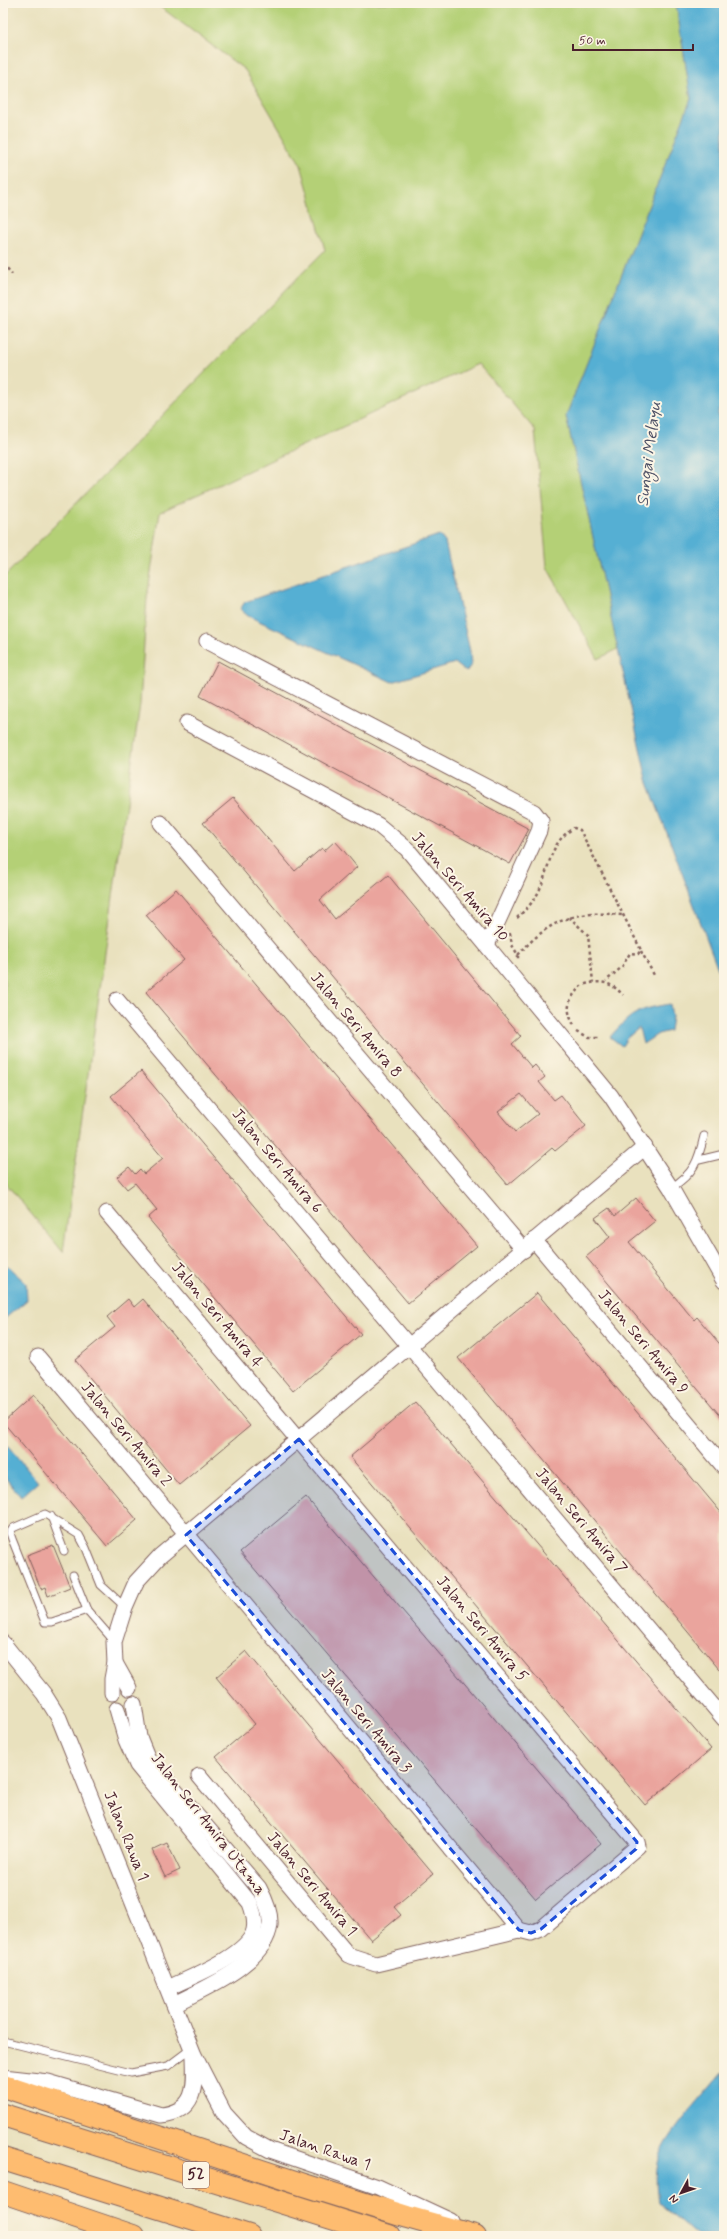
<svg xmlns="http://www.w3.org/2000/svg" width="727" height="2239" viewBox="0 0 727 2239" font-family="Mynerve,sans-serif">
	<rect width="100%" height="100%" fill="#fcf5e5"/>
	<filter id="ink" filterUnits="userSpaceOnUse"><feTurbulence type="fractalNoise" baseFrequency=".025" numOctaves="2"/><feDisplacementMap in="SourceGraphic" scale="8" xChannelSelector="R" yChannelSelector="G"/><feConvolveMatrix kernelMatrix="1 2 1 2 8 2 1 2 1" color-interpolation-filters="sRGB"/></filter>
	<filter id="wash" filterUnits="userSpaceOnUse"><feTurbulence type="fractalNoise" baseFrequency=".012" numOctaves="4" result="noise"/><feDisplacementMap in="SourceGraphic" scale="16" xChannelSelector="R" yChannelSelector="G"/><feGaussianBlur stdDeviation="0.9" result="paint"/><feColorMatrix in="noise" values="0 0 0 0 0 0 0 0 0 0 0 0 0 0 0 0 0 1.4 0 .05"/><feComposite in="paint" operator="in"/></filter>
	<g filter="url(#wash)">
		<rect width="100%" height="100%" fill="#e9e1be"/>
		<path fill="#b4d076" stroke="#7f7850" d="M 155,3 L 676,3 L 691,99 L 566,416 L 618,649 L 598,659 L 547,567 L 535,430 L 478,364 L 160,512 L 147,598 L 140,704 L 63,1252 L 3,1180 L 3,993 L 5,984 L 3,977 L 3,578 L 325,250 L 301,165 L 245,70 Z"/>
		<g fill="#55afd3" stroke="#50677f">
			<path d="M 676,3 L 724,3 L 724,402 L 718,412 L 724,467 L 724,985 L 647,780 L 566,416 L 691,99 Z"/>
			<path d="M 439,535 L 445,542 L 470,651 L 471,665 L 466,672 L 455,663 L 392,682 L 248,616 L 240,609 L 245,602 Z"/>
			<path d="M 670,1004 L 672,1017 L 670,1031 L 658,1034 L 643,1044 L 639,1028 L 627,1038 L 622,1046 L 610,1037 C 631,1013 638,1009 670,1004 Z"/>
			<path d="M 3,1262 L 26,1283 L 27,1300 L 3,1320 Z"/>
			<path d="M 3,1440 L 38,1482 L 21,1497 L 3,1475 Z"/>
			<path d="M 724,2071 L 724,2236 L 697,2236 L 658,2202 C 656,2187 655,2174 659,2159 C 665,2136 707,2091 724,2071 Z"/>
		</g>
		<g id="blocks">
			<g fill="#eaa49d" fill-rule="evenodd">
				<path d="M 218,661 L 529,829 L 510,864 L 200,696 Z"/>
				<path d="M 233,798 L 295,871 L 322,848 L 324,851 L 335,841 L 344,851 L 357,867 L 320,900 L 335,919 L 388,875 L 521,1036 L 512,1044 L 532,1068 L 535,1065 L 545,1077 L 539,1082 L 554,1100 L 561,1095 L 586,1126 L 555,1151 L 552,1148 L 508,1185 L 203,823 ZM 521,1094 L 538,1114 L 515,1132 L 498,1112 Z"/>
				<path d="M 176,889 L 477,1246 L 408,1303 L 146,992 L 184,960 L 146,915 Z"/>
				<path d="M 141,1071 L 361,1334 L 293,1391 L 148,1218 L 157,1210 L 135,1183 L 127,1189 L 117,1177 L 129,1167 L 135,1174 L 140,1169 L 144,1174 L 163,1158 L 111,1096 Z"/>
				<path d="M 636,1198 L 655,1221 L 629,1242 L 694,1320 L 697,1317 L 724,1349 L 724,1420 L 586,1257 L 610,1237 L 595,1218 L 609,1208 L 615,1216 Z"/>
				<path d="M 537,1293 L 724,1516 L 724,1675 L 458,1358 Z"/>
				<path d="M 128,1299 L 134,1307 L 143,1299 L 250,1426 L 179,1485 L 75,1360 L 115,1327 L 107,1317 Z"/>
				<path d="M 33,1395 L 137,1520 L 107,1546 L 3,1422 Z"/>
				<path d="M 415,1402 L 711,1749 L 645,1805 L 350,1457 Z"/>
				<path d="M 306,1497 L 601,1844 L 536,1899 L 240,1552 Z"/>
				<path d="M 53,1545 L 70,1587 L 48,1596 L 45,1587 L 41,1589 L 27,1555 Z"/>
				<path d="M 246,1651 L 433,1874 L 394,1907 L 401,1915 L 371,1940 L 216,1757 L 255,1724 L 216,1677 Z"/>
				<path d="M 167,1843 L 180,1870 L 165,1877 L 152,1850 Z"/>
			</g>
		</g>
	</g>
	<g filter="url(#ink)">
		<use href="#blocks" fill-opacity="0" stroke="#82635e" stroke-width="1"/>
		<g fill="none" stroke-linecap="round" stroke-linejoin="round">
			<defs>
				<g id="lane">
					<path d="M 699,1160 L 724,1154"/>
					<path d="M 671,1188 C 694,1173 698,1162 704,1136"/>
					<path d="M 51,1516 L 64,1551"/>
					<path d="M 73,1575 L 87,1610"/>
					<path d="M 114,1641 L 87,1610 L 52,1622 L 45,1622 L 12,1539 L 10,1533 L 13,1528 L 45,1514 L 79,1535 L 86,1548 L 101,1585 L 125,1607"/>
					<path d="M 3,2041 L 131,2073 L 168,2066 L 192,2048"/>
				</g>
				<g id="street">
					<path d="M 207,641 L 534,812 L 541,821 L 539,831 L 487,945"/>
					<path d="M 187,723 L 378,825 L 407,849 L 611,1096 L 671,1188 L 724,1281"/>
					<path d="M 161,823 L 524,1250"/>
					<path d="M 117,1000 L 724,1719"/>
					<path d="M 107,1213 L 637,1842 L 638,1846 L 541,1929 L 531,1933 L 519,1930 L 376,1964 L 348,1955 L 199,1776"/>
					<path d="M 534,1240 L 724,1467"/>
					<path d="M 38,1357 L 519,1930"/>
					<path d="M 3,1643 L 44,1694 L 59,1718 L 194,2055 L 224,2113 L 246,2137 L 270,2150 L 378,2187 L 451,2221"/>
					<path d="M 115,1663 L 129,1688"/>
					<path d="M 112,1693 L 112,1679 L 115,1663 L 114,1642 L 125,1607 L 136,1582 L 160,1556 L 645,1147"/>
					<path d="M 134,1704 L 139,1737 L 148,1759 L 259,1888 C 265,1899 271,1912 270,1925 C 265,1964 205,1988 174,2004"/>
					<path d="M 117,1709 L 126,1740 L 137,1765 L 250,1903 C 253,1911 256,1921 254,1930 C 249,1955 189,1978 168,1988"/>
					<path d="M 3,2077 L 48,2082 L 161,2115 C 197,2111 195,2086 194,2057"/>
				</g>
				<g id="primary">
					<path d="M 3,2086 L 304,2185 L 407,2217 L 475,2236"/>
					<path d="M 3,2192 L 133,2236"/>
				</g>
				<g id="highway">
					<path d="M 3,2115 L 389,2236"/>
					<path d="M 3,2159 L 249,2236"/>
				</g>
			</defs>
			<use href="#lane" stroke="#82635e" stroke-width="9"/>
			<use href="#street" stroke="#82635e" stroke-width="17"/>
			<use href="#primary" stroke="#82635e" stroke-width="24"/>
			<use href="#highway" stroke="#82635e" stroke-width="24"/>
			<g stroke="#82635e" stroke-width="2.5" stroke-dasharray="3 3" stroke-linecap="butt">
				<path d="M 3,264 L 12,274"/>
				<path d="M 569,917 L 588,935 L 593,982"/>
				<path d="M 517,918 C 525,910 534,902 539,891 C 550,868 549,842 574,828 L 580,830 L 641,950 L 638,954 L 630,953 L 622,967 L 606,981"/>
				<path d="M 510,933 L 512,945 L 518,955 L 518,960"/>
				<path d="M 641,951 L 654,975"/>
				<path d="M 518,955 C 550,919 575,910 622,915"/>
				<path d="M 574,1025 C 564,1008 569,998 582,985 C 600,980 610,981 623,995"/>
				<path d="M 578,1031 L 589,1037 L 598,1037"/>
			</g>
			<use href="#lane" stroke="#fff" stroke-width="7"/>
			<use href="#street" stroke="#fff" stroke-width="15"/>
			<use href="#primary" stroke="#febc70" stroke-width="22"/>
			<use href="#highway" stroke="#febc70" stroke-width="22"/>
		</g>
	</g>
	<path fill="#1d4ed8" fill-opacity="0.2" stroke="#1d4ed8" stroke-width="3" stroke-dasharray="8 5" stroke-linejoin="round" d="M 299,1439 L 637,1842 L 636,1849 L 541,1929 L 531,1933 L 519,1930 L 186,1535 Z"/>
	<g text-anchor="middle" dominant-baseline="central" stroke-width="4" stroke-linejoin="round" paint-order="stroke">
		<rect fill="#fcf5e5" stroke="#7f5f63" stroke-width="1" x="183" y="2162" width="26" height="26" rx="3"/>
		<g font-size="15" font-weight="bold" fill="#4a1f2b">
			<text x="196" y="2175">52</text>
		</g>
		<g font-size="16" fill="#4a1f2b" stroke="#fcf5e5">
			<text transform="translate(460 887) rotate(49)">Jalan Seri Amira 10</text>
			<text transform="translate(356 1025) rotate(50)">Jalan Seri Amira 8</text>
			<text transform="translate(277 1161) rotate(50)">Jalan Seri Amira 6</text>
			<text transform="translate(217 1315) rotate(50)">Jalan Seri Amira 4</text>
			<text transform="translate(643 1342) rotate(50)">Jalan Seri Amira 9</text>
			<text transform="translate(126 1434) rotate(50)">Jalan Seri Amira 2</text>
			<text transform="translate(581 1521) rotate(50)">Jalan Seri Amira 7</text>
			<text transform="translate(482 1629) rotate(50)">Jalan Seri Amira 5</text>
			<text transform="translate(366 1721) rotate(50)">Jalan Seri Amira 3</text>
			<text transform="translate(208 1824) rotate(52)">Jalan Seri Amira Utama</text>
			<text transform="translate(126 1836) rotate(68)">Jalan Rawa 1</text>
			<text transform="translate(312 1884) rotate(50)">Jalan Seri Amira 1</text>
			<text transform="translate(325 2150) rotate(19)">Jalan Rawa 1</text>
		</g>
		<g font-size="17" font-style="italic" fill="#4e5166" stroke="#fcf5e5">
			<text transform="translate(649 454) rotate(-83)">Sungai Melayu</text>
		</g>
	</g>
	<rect width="727" height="2239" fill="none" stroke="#fcf5e5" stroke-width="16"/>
	<g transform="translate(681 2193) rotate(230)" stroke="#fcf5e5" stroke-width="3" paint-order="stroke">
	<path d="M0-3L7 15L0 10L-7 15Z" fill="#4a1f2b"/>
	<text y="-6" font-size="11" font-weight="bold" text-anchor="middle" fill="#4a1f2b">N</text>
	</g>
	<path d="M573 44v6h120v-6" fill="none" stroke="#4a1f2b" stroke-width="2"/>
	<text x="579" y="44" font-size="12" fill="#4a1f2b" stroke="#fcf5e5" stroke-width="3" paint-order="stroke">50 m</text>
</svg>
